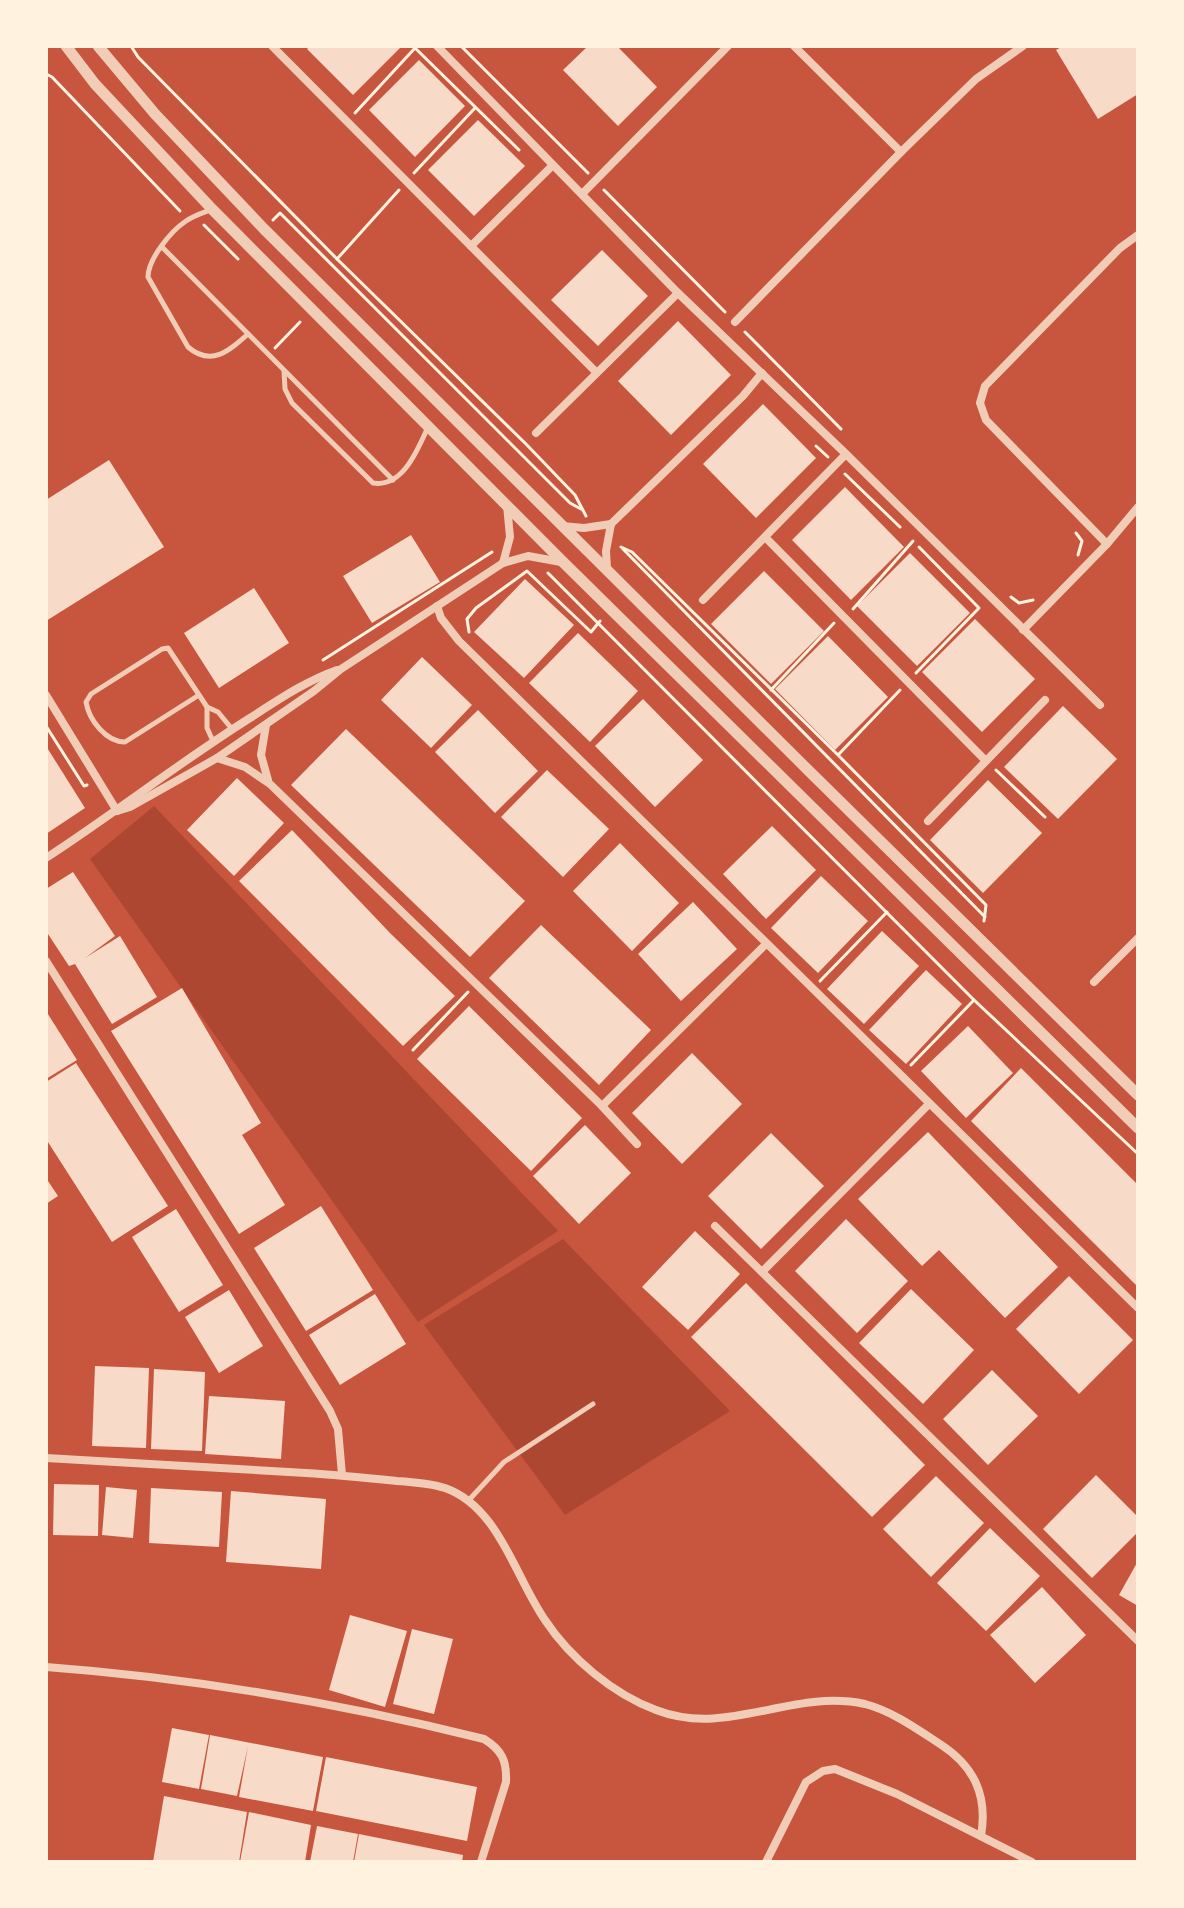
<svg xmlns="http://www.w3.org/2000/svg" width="1184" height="1908" viewBox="0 0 1184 1908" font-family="'Playfair Display',serif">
	<rect width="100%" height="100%" fill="#c8553d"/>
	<g fill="#ae4732">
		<path d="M 154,806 L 558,1231 L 418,1322 L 90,859 Z"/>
		<path d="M 563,1239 L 730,1411 L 565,1515 L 424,1325 Z"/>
	</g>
	<g fill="#f7dbc8">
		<path d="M 310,46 L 402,46 L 353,95 L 307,49 Z"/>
		<path d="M 588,46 L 617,46 L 657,87 L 618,126 L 563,70 Z"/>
		<path d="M 1063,46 L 1138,46 L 1138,94 L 1098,119 L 1056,50 Z"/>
		<path d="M 419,60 L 465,106 L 415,157 L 369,110 Z"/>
		<path d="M 478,120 L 525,166 L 474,216 L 428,170 Z"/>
		<path d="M 602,250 L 648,296 L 598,346 L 551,300 Z"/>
		<path d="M 678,321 L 731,375 L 671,435 L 618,381 Z"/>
		<path d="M 763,404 L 816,458 L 756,518 L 703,464 Z"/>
		<path d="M 109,460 L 164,547 L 46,621 L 46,500 Z"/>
		<path d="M 845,487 L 904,547 L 851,600 L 792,540 Z"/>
		<path d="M 411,535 L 440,582 L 372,623 L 343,576 Z"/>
		<path d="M 910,553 L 970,613 L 917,666 L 857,606 Z"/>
		<path d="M 764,571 L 824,631 L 771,684 L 711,624 Z"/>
		<path d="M 525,579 L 574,625 L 524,678 L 474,632 Z"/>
		<path d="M 254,588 L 289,643 L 219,688 L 184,633 Z"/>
		<path d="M 975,619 L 1035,679 L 982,732 L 922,672 Z"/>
		<path d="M 578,633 L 638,691 L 590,742 L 529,683 Z"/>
		<path d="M 828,636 L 888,697 L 835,750 L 775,689 Z"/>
		<path d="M 422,657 L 472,705 L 431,748 L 381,700 Z"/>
		<path d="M 643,699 L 703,760 L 655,807 L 595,746 Z"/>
		<path d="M 1063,706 L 1117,759 L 1058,819 L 1004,767 Z"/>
		<path d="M 478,710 L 538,771 L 495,813 L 435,752 Z"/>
		<path d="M 346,729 L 525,901 L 470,957 L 291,785 Z"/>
		<path d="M 46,746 L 85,808 L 46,834 Z"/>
		<path d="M 547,770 L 609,829 L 563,877 L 501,817 Z"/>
		<path d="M 237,778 L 284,823 L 234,876 L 187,830 Z"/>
		<path d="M 988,780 L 1042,833 L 983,893 L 930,840 Z"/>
		<path d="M 772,826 L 816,870 L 766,919 L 723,874 Z"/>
		<path d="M 292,830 L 390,933 L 455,996 L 403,1046 L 239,881 Z"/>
		<path d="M 620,843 L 679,903 L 632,951 L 573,891 Z"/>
		<path d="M 73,872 L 115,936 L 85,958 L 120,936 L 157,997 L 112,1024 L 75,964 L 69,966 L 46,931 L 46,889 Z"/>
		<path d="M 821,876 L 868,921 L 818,973 L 771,928 Z"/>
		<path d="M 693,902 L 737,949 L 681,1001 L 638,954 Z"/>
		<path d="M 541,925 L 651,1030 L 599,1085 L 489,978 Z"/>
		<path d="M 882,931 L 919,966 L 864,1024 L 827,989 Z"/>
		<path d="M 926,970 L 962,1004 L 906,1064 L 869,1030 Z"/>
		<path d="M 182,988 L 261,1123 L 242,1135 L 285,1205 L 239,1234 L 111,1031 Z"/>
		<path d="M 469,1006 L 582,1118 L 531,1171 L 417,1059 Z"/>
		<path d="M 46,1011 L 77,1060 L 46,1079 Z"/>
		<path d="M 968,1026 L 1013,1073 L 966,1118 L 921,1071 Z"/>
		<path d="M 692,1053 L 742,1104 L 682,1164 L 632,1113 Z"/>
		<path d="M 76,1063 L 168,1206 L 112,1242 L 46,1139 L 46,1082 Z"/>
		<path d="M 1021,1068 L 1138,1185 L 1138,1287 L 971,1121 Z"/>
		<path d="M 585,1125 L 631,1173 L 579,1224 L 533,1176 Z"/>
		<path d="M 928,1132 L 1058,1267 L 1005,1318 L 939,1250 L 922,1266 L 858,1199 Z"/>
		<path d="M 771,1133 L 824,1186 L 761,1249 L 708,1196 Z"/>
		<path d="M 46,1178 L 58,1196 L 46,1204 Z"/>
		<path d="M 321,1206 L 373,1290 L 306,1331 L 254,1248 Z"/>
		<path d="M 176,1209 L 223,1285 L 179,1312 L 132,1237 Z"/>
		<path d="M 846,1219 L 908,1281 L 857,1333 L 795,1271 Z"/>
		<path d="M 695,1231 L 740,1274 L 688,1330 L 642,1287 Z"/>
		<path d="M 1069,1276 L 1133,1340 L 1079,1394 L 1016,1329 Z"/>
		<path d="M 746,1283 L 925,1465 L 872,1517 L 691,1337 Z"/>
		<path d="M 911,1289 L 974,1350 L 923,1404 L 859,1343 Z"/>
		<path d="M 229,1290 L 263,1346 L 219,1373 L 185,1317 Z"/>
		<path d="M 375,1294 L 406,1344 L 340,1385 L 309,1335 Z"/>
		<path d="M 95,1366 L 149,1368 L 146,1448 L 92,1446 Z"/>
		<path d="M 154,1369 L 205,1372 L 202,1451 L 151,1449 Z"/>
		<path d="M 992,1370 L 1038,1416 L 988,1465 L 943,1419 Z"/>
		<path d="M 209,1396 L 285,1401 L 281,1459 L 205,1454 Z"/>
		<path d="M 1096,1475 L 1138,1517 L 1138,1532 L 1092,1578 L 1043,1529 Z"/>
		<path d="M 936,1476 L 984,1523 L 931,1577 L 883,1529 Z"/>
		<path d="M 54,1484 L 99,1485 L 98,1536 L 53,1535 Z"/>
		<path d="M 106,1487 L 137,1490 L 133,1538 L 102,1535 Z"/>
		<path d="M 151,1488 L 222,1492 L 219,1547 L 149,1543 Z"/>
		<path d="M 231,1491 L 326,1499 L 321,1569 L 226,1562 Z"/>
		<path d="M 990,1528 L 1040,1576 L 986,1631 L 937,1583 Z"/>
		<path d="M 1138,1561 L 1138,1606 L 1119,1595 Z"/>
		<path d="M 1042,1587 L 1086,1635 L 1035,1683 L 990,1635 Z"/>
		<path d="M 350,1615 L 407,1631 L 385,1707 L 329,1690 Z"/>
		<path d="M 412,1629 L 453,1639 L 434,1714 L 393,1704 Z"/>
		<path d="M 172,1728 L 209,1735 L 199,1789 L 162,1782 Z"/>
		<path d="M 210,1735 L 323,1757 L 313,1811 L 239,1797 L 248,1746 L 237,1796 L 201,1789 Z"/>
		<path d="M 326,1757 L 477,1787 L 467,1841 L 316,1811 Z"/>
		<path d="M 164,1796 L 247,1812 L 239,1862 L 153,1862 Z"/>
		<path d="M 249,1812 L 311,1825 L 305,1862 L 240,1862 Z"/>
		<path d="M 317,1826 L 358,1834 L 353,1862 L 310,1862 Z"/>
		<path d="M 359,1834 L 463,1855 L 462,1862 L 354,1862 Z"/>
	</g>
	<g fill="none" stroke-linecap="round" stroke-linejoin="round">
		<g stroke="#fff3e0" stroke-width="3">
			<path d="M 131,46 L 138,57 L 337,259 L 526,444 L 575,495 L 586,516"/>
			<path d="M 413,46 L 519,150"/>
			<path d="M 461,46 L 588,173"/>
			<path d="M 46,74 L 52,77 L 180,211"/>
			<path d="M 355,113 L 415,48"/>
			<path d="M 414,173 L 475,108"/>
			<path d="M 604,190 L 725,312"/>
			<path d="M 273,220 L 280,213 L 570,503 L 581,509"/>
			<path d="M 204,225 L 238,259"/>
			<path d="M 337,259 L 399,190"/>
			<path d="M 745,332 L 841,429"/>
			<path d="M 275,348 L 300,322"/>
			<path d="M 816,446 L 828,457"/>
			<path d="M 845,474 L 900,527"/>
			<path d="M 1076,533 L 1082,541 L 1078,555"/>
			<path d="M 621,547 L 632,552 L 838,755 L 986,905 L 984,921"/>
			<path d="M 623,549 L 985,917"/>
			<path d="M 548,573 L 974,1000 L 1138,1154"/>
			<path d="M 1011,597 L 1019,603 L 1033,600"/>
			<path d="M 853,609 L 913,541"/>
			<path d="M 469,632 L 467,619 L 476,608 L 527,571 L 591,632 L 600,621"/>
			<path d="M 323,660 L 492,552"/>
			<path d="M 916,673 L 979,608 L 919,547"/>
			<path d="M 771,690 L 834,623"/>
			<path d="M 46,726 L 84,786 L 87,785"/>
			<path d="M 839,754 L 900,690"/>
			<path d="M 996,770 L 1045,817"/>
			<path d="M 820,981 L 887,912"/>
			<path d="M 413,1050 L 468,992"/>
			<path d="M 911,1065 L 974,1000"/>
		</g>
		<g stroke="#f1ccb7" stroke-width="5">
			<path d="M 210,210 C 202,213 193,216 186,221 C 171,231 148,259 148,277 L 188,347 C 211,367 229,351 248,334"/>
			<path d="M 162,247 L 393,480"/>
			<path d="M 284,371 L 285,389 L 292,403 L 373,483 C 403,488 418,449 428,427"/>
			<path d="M 199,695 L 125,742 C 106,742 89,720 86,702 L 91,694 L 162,649 L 168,648 L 207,707 L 218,712 L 232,729"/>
			<path d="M 207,707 L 207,728 L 213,741"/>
			<path d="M 468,1501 L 504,1462 L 593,1404"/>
		</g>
		<g stroke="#f1ccb7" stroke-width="8">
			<path d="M 272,46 L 596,372"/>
			<path d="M 437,46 L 678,293 L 846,454 L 1100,705"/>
			<path d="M 794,46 L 901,152"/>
			<path d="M 582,194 L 728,46"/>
			<path d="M 471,246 L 553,165"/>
			<path d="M 735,322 L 901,152 L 976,79 L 1023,46"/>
			<path d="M 536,433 L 678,293"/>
			<path d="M 562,526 L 584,528 L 611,524"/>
			<path d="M 765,537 L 986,761"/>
			<path d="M 1107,544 L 986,420 L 980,403 L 985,386 L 1120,248 L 1138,235"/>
			<path d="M 503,563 L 510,537 L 507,505"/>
			<path d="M 607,569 L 606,551 L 611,524 L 743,396 L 762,373"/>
			<path d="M 703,600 L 846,454"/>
			<path d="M 437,606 L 441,618 L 459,641 L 1138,1308"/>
			<path d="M 1023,630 L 1107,544 L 1138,507"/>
			<path d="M 46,695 L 117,811"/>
			<path d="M 266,725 L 261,755 L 268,780"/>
			<path d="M 217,758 L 245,767 L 270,784 L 602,1106 L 637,1144"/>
			<path d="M 117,811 L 130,807 L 217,758 L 314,691 L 341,669 L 503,563 L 528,556 L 561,562"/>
			<path d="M 928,821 L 1045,700"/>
			<path d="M 46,858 C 115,813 180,762 250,718 C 278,700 306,681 337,670"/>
			<path d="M 46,961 L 330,1411 L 338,1429 L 342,1475"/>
			<path d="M 1094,982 L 1138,938"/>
			<path d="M 602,1106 L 766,944"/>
			<path d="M 715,1226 L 1138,1641"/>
			<path d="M 762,1272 L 929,1104"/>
			<path d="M 46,1458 C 133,1463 219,1468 306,1473 C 337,1475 367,1478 397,1481 C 413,1482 429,1483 445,1488 C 499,1507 515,1577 545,1620 C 570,1658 613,1694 656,1710 C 728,1738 792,1688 865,1704 C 892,1711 917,1729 940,1744 C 974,1766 988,1795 981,1836"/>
			<path d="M 46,1667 C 195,1678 339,1703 484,1739 C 502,1750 507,1761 506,1782 L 481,1862"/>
			<path d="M 766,1862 L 806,1782 L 823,1771 L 835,1769 L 897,1794 L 1032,1862"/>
		</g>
		<g stroke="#f1ccb7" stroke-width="11">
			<path d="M 66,46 L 95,84 L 212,209 L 563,562 L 1138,1128"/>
			<path d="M 98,46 L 155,114 L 264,229 L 809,771 L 1138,1095"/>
		</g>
	</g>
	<rect width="1184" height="1908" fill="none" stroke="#fff3e0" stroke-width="96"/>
</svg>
